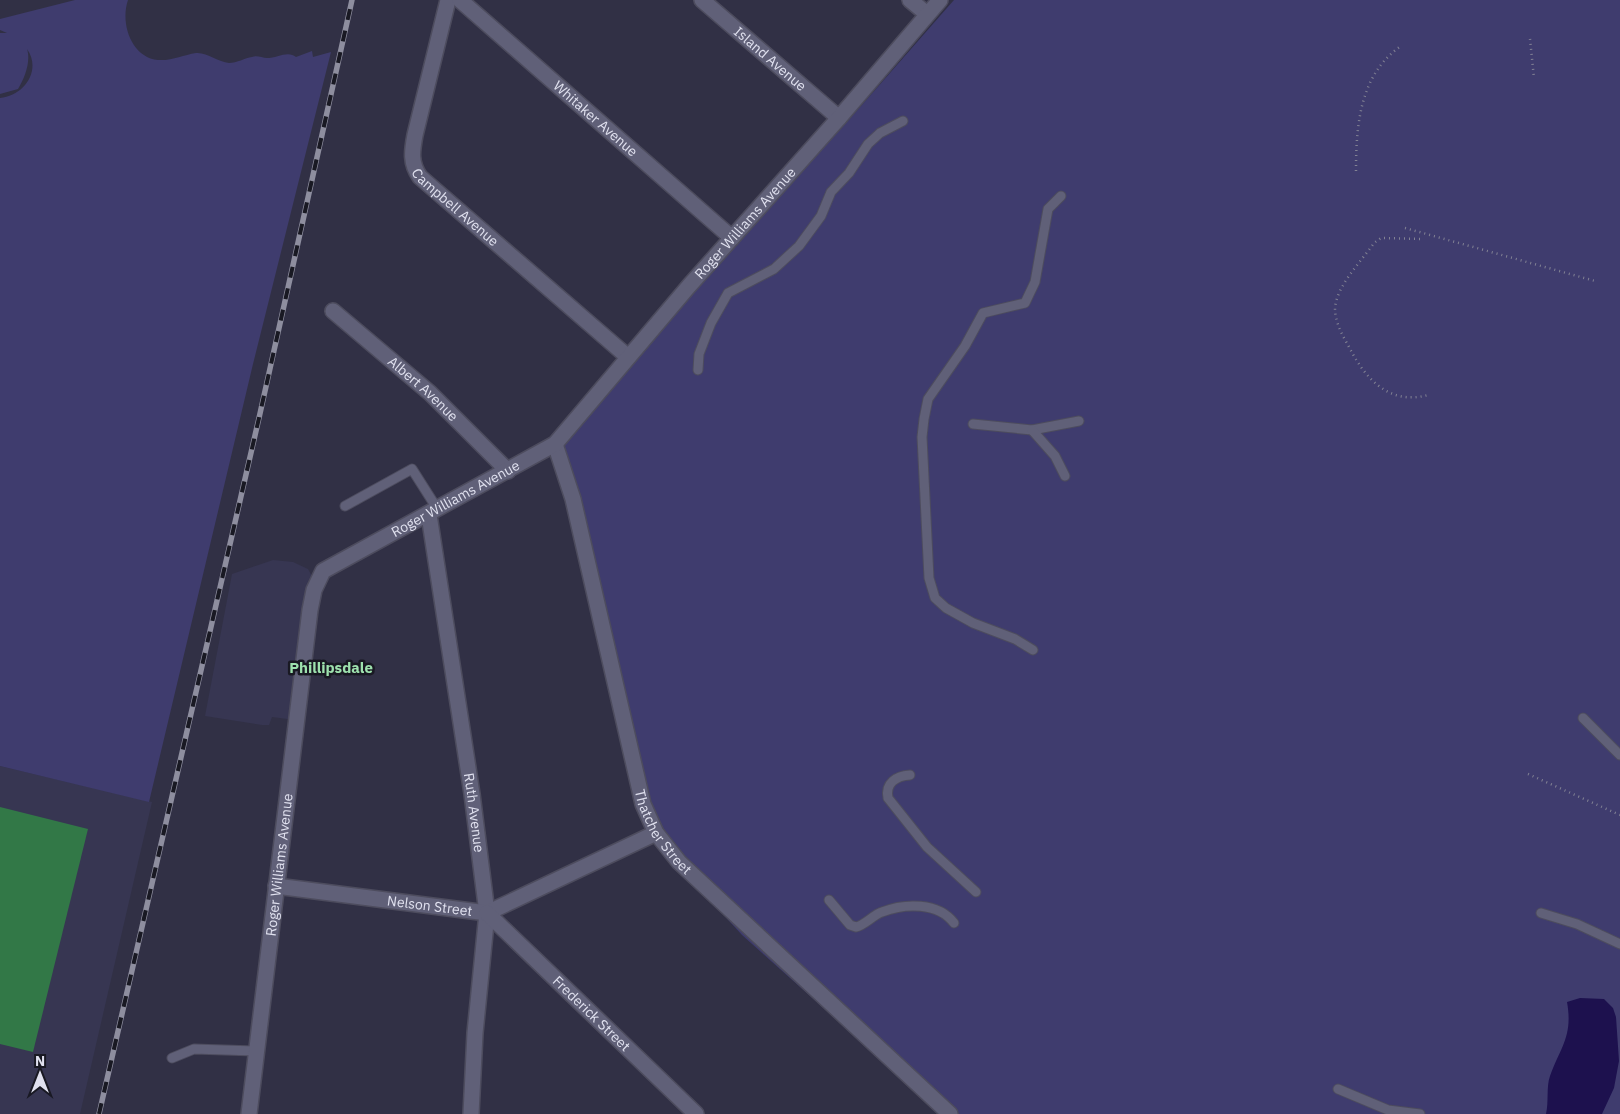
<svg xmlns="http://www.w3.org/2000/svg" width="1620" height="1114" viewBox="0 0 1620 1114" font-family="'IBM Plex Sans',sans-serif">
	<rect width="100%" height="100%" fill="#313045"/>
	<g fill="#373652">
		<path d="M 273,560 L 293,562 L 308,569 L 314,580 L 295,720 L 272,717 L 269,725 L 262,725 L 205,716 L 232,574 Z"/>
		<path d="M 0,766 L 152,802 L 80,1114 L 0,1114 Z"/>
	</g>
	<g fill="#3f3c6e">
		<path d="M 75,0 L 128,0 C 120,23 131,57 158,60 C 172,61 183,55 196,53 C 207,52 218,62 229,63 C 237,63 245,58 252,57 C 257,55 262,58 267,58 C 277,58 288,50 296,57 L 312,51 L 313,57 L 331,52 L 253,364 L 149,802 L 0,766 L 0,98 C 24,96 42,70 27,49 C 31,61 25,78 18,89 L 0,94 L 0,33 L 7,33 L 0,30 L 0,19 Z"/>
		<path d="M 954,0 L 1620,0 L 1620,1114 L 942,1114 L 742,935 L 653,838 L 556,449 L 743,234 L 839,131 Z"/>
	</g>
	<path fill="#1d114e" d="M 1580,998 L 1604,999 L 1613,1008 L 1616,1017 L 1619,1061 L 1614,1088 L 1602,1114 L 1546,1114 C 1549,1102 1546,1087 1550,1076 C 1561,1046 1573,1036 1567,1002 Z"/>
	<path fill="#327847" d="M 0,807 L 88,829 L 33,1052 L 0,1044 Z"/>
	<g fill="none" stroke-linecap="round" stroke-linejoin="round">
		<defs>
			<g id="lane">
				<path d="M 698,370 L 699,354 L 711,323 L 728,293 L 774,269 L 799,246 L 821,216 L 831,192 L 849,173 L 868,144 L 880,133 L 903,121"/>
				<path d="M 973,424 L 1032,430 L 1079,421"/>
				<path d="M 1032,430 L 1055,456 L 1065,476"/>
				<path d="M 345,506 L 412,469 L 438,510"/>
				<path d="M 1033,650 L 1015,639 L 973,623 L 946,608 L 935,598 L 929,578 L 922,437 L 924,419 L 928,399 L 965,346 L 983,313 L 1025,303 L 1035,282 L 1048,209 L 1061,196"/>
				<path d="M 1583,718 L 1620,755"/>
				<path d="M 910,775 C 896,776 885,783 888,798 L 927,847 L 976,892"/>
				<path d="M 829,900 L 850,925 L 856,927 C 865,925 873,915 882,912 C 905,903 938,902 954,923"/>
				<path d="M 1541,913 L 1577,924 L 1620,944"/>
				<path d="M 172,1058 L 194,1049 L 255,1051"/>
				<path d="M 1338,1089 L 1388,1110 L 1420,1114"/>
			</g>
			<g id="street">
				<path id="s1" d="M 448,0 L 415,135 C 412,151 410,163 420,177 L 628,357"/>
				<path id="s2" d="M 460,0 L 732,238"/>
				<path id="s3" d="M 702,0 L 839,118"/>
				<path d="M 910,0 L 927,14"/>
				<path id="s4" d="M 333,311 L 430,393 L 508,471"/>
				<path id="s5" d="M 555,444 L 573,499 L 643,804 L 656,833 L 679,862 L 950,1114"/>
				<path id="s6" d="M 429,515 L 472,794 L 487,913 L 475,1033 L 471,1114"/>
				<path id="s7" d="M 276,886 L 487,913 L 656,833"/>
				<path id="s8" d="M 487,913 L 696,1114"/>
			</g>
			<g id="secondary">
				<path id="s9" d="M 249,1114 L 310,610 L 314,590 L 323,571 L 555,444 L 689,286 L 839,118 L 940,0"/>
			</g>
		</defs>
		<use href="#lane" stroke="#4d4c5e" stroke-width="11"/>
		<use href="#street" stroke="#4d4c5e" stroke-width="18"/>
		<use href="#secondary" stroke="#4d4c5e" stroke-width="18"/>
		<g stroke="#828294" stroke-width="2.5" stroke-dasharray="1 4" stroke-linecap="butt">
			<path d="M 1530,39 L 1534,78"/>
			<path d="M 1356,171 C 1356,125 1360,74 1401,46"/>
			<path d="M 1405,228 L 1595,281"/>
			<path d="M 1420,239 L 1381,238 L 1374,243 C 1361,262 1336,286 1335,309 C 1335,321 1342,335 1348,345 C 1364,377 1388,406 1428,395"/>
			<path d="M 1528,774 L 1620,815"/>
		</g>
		<use href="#lane" stroke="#606078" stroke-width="9"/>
		<use href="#street" stroke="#606078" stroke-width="15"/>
		<use href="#secondary" stroke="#606078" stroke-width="15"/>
		<defs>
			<path id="rail" d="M 99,1114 L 259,418 L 352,0"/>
		</defs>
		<use href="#rail" stroke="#8e8e9f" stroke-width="5.5"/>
		<use href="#rail" stroke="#191923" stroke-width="4" stroke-dasharray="11" stroke-linecap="butt"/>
	</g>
	<g text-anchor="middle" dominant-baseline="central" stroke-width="5" stroke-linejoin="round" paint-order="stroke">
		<g font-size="14" fill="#e0e1ef" stroke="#191923">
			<text stroke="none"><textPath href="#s3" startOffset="90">Island Avenue</textPath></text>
			<text stroke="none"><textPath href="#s2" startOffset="180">Whitaker Avenue</textPath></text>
			<text stroke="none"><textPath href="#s1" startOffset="229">Campbell Avenue</textPath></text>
			<text stroke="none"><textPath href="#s9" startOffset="1105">Roger Williams Avenue</textPath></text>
			<text stroke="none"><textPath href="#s4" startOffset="119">Albert Avenue</textPath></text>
			<text stroke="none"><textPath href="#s9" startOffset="700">Roger Williams Avenue</textPath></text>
			<text stroke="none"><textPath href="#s6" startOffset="301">Ruth Avenue</textPath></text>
			<text stroke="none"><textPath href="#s5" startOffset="405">Thatcher Street</textPath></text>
			<text stroke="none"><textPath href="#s9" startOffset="251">Roger Williams Avenue</textPath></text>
			<text stroke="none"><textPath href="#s7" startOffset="155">Nelson Street</textPath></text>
			<text stroke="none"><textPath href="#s8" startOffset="145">Frederick Street</textPath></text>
		</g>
		<g font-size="15" font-weight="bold" fill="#9ee2ae" stroke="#191923">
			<text x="331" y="667">Phillipsdale</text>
		</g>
	</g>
	<g transform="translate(40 1074)" stroke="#191923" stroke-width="4" paint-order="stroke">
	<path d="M0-4L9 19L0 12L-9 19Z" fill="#e0e1ef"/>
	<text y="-8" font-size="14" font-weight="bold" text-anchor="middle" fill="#e0e1ef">N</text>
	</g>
</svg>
